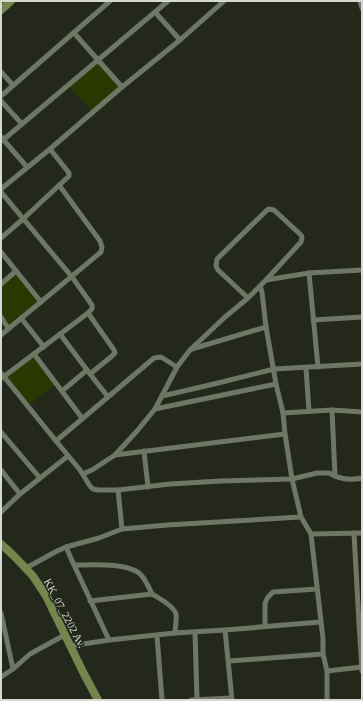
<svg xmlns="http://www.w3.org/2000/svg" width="363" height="701" viewBox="0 0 363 701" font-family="'Times New Roman',serif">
	<rect width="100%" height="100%" fill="#23281a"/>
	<g fill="#293800">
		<path d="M 98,59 L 122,87 L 93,112 L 68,85 Z"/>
		<path d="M 16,271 L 41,302 L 8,328 L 1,317 L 1,284 Z"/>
		<path d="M 34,354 L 56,383 L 28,407 L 3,376 Z"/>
	</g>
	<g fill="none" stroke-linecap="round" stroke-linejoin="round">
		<g stroke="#707666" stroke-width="5">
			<path d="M 360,1 L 362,8"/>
			<path d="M 155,12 L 180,40"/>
			<path d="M 74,33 L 122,87"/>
			<path d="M 1,72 L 13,85"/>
			<path d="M 1,96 L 110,1"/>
			<path d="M 1,101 L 22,124"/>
			<path d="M 1,137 L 27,167"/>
			<path d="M 3,140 L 168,1"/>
			<path d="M 1,189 L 50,149 L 122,87 L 180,40 L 224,1"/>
			<path d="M 1,192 L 72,277 L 92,305 C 93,309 91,310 88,313 L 2,378"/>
			<path d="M 1,238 L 23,219 L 69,176 L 69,173 L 50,149"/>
			<path d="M 1,252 L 41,302"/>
			<path d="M 309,273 L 318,367"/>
			<path d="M 266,280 L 309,273 L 362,270"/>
			<path d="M 1,284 L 16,271"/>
			<path d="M 260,286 L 262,292 L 266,327 L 276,384 L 283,413 L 285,434"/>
			<path d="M 88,313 L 114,350 L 115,353 L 112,356 L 90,374"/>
			<path d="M 1,317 L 8,328"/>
			<path d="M 21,318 L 44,347"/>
			<path d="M 313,320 L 362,317"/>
			<path d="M 60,334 L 87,370 L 108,397"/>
			<path d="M 1,335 L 101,252 L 102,247 L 100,241 L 59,185"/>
			<path d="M 192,349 L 266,327"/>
			<path d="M 34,354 L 82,418"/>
			<path d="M 306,368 L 309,411"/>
			<path d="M 1,373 L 56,441 L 80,470 L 90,486 L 93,489 L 98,490 L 118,490 L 170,484 L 221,481 L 292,479 L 317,473 L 329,473 L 335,476 L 332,410"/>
			<path d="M 62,391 L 87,370"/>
			<path d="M 162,396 L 214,384 L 274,369 L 362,364"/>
			<path d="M 155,409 L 276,384"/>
			<path d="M 283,413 L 332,410 L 362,412"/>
			<path d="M 1,432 L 40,478"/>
			<path d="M 56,441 L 154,358 L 161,357 L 177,367"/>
			<path d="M 144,451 L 148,487"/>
			<path d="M 115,455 L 285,434 L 292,479 L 301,517 L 311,534 L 323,639 L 323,654 L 327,671 L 327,700"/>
			<path d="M 1,470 L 20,494"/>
			<path d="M 83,474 L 92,470 L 115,455 L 137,431 L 155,409 L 177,367 L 190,350 L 225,317 L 248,298 L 266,280 L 301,242 L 302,237 L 301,235 L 274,210 L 269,209 L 267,210 L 217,259 L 216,266 L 218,270 L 248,298"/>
			<path d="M 335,476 C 344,480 352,480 362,478"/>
			<path d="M 118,490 L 122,529"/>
			<path d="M 1,512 L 20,494 L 68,456"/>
			<path d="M 354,533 L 359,624"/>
			<path d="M 311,534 L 362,533"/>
			<path d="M 66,547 L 74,565"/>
			<path d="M 26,568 L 57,551 L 66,547 L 99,538 L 122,529 L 167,525 L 301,517"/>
			<path d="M 90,601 L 152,594 C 159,598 174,606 176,614 C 177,620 175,627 175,633"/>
			<path d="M 1,613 L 13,669"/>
			<path d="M 361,624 L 359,624 L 362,671"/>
			<path d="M 265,626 L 265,603 L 268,597 L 273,592 L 317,589"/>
			<path d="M 195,632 L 197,700"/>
			<path d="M 157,636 L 162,700"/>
			<path d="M 109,640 L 74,565 C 90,565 129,562 141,575 C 146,580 149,588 152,594"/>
			<path d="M 70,646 L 109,640 L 175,633 L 225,630"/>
			<path d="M 229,661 L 323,654"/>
			<path d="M 327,671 L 362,667"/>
			<path d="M 1,677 L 13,669 L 30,654 L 61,637"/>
			<path d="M 191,700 L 231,698"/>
			<path d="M 232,700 L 225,630 L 320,622"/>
		</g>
		<g stroke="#74864d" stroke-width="8">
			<path d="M 1,10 L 11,1"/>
			<path d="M 1,544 L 14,556 L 33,576 L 46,596 L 84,674 L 98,700"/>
		</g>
	</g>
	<g text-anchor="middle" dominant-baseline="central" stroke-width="3" stroke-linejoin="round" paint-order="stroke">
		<g font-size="11" fill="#d6d9d0" stroke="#23281a">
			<text transform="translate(65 613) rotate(62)">KK_07_2202 Av.</text>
		</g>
	</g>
	<rect width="363" height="701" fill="none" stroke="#d6d9d0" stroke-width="4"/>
</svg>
